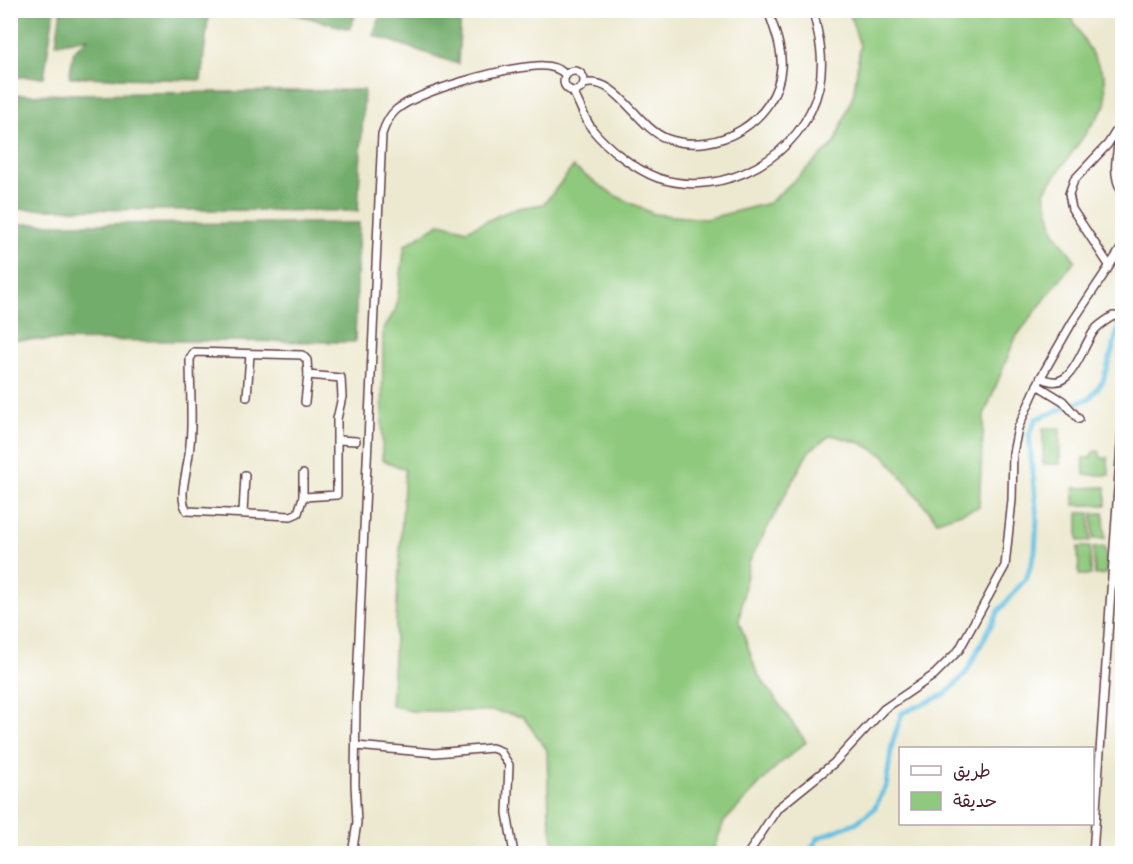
<svg xmlns="http://www.w3.org/2000/svg" width="1133" height="864" viewBox="0 0 1133 864" font-family="'Patrick Hand','Playpen Sans Arabic',sans-serif">
	<rect width="100%" height="100%" fill="#fff"/>
	<filter id="ink" filterUnits="userSpaceOnUse"><feTurbulence type="fractalNoise" baseFrequency=".0167" numOctaves="2"/><feDisplacementMap in="SourceGraphic" scale="12" xChannelSelector="R" yChannelSelector="G"/><feConvolveMatrix kernelMatrix="1 2 1 2 8 2 1 2 1" color-interpolation-filters="sRGB"/></filter>
	<filter id="wash" filterUnits="userSpaceOnUse"><feTurbulence type="fractalNoise" baseFrequency=".008" numOctaves="4" result="noise"/><feDisplacementMap in="SourceGraphic" scale="24" xChannelSelector="R" yChannelSelector="G"/><feGaussianBlur stdDeviation="1.35" result="paint"/><feColorMatrix in="noise" values="0 0 0 0 0 0 0 0 0 0 0 0 0 0 0 0 0 1.4 0 .05"/><feComposite in="paint" operator="in"/></filter>
	<g filter="url(#wash)">
		<rect width="100%" height="100%" fill="#ede9d0"/>
		<g fill="#8fc97d" stroke="#6c7454" stroke-width="1.5">
			<path d="M 849,11 L 1033,10 L 1071,17 L 1105,77 L 1106,105 L 1044,192 L 1055,233 L 1075,260 L 1016,337 L 984,415 L 979,507 L 937,521 L 885,456 L 861,443 L 831,435 L 809,451 L 749,562 L 739,621 L 757,673 L 806,742 L 777,766 L 724,822 L 712,853 L 555,853 L 549,815 L 547,750 L 523,717 L 494,711 L 411,711 L 391,705 L 405,469 L 382,460 L 383,330 L 396,309 L 405,245 L 441,223 L 467,230 L 513,209 L 544,204 L 573,167 L 614,195 L 654,214 L 706,219 L 769,203 L 835,143 L 854,92 L 860,46 Z"/>
			<rect x="1043" y="428" width="17" height="36"/>
			<path d="M 1099,451 L 1101,458 L 1108,458 L 1109,475 L 1084,475 L 1083,458 L 1090,458 L 1093,452 Z"/>
			<path d="M 1106,487 L 1106,505 L 1074,505 L 1074,488 Z"/>
			<rect x="1078" y="513" width="12" height="28"/>
			<path d="M 1093,513 L 1104,513 L 1105,539 L 1093,539 Z"/>
			<path d="M 1078,547 L 1090,547 L 1091,575 L 1079,575 Z"/>
			<path d="M 1105,547 L 1107,574 L 1095,575 L 1093,548 Z"/>
		</g>
		<g fill="#73ad6c" stroke="#5e664c" stroke-width="1.5">
			<path d="M 383,10 L 461,11 L 458,64 L 373,35 Z"/>
			<path d="M 10,11 L 54,11 L 44,77 L 14,77 L 11,75 Z"/>
			<path d="M 61,11 L 209,11 L 201,80 L 69,77 L 74,51 L 88,38 L 56,44 Z"/>
			<path d="M 284,11 L 346,11 L 355,16 L 350,29 Z"/>
			<path d="M 364,90 L 358,211 L 11,209 L 11,95 Z"/>
			<path d="M 359,223 L 355,342 L 11,340 L 11,224 Z"/>
		</g>
		<g fill="none" stroke-linecap="round" stroke-linejoin="round">
			<path stroke="#63c0e1" stroke-width="5" d="M 808,854 L 818,838 L 857,822 L 874,809 L 886,786 L 892,744 L 902,713 L 946,694 L 966,673 L 998,612 L 1027,577 L 1035,552 L 1037,519 L 1029,435 L 1036,419 L 1090,398 L 1103,381 L 1122,316"/>
		</g>
	</g>
	<g filter="url(#ink)">
		<g fill="none" stroke-linecap="round" stroke-linejoin="round">
			<defs>
				<g id="street">
					<circle cx="574" cy="81" r="10"/>
					<path d="M 584,84 C 618,75 636,128 668,139 C 717,156 777,121 781,68 C 783,49 774,29 768,10"/>
					<path d="M 573,92 C 580,104 584,118 592,129 C 606,147 636,170 658,178 C 724,200 804,155 819,87 C 825,60 819,37 813,10"/>
					<path d="M 1121,128 C 1118,150 1110,173 1122,192"/>
					<path d="M 1109,265 L 1072,209 L 1069,194 L 1074,180 L 1108,144 L 1122,121"/>
					<path d="M 194,352 L 302,355 L 307,360 L 308,375 L 341,378 L 342,397 L 337,419 L 337,495 L 303,497 L 298,513 L 291,516 L 187,511 C 179,499 185,480 187,466 C 194,432 190,394 190,359 Z"/>
					<path d="M 1041,377 C 1071,396 1080,350 1094,331 C 1098,325 1107,320 1113,316 L 1122,317"/>
					<path d="M 1037,385 L 1063,401 L 1079,419"/>
					<path d="M 247,397 L 250,354"/>
					<path d="M 305,402 L 308,375"/>
					<path d="M 338,440 L 356,441"/>
					<path d="M 303,497 L 303,474"/>
					<path d="M 243,513 L 245,475"/>
					<path d="M 356,746 L 435,753 L 492,748 L 500,751 L 509,765 L 507,813 L 514,854"/>
					<path d="M 352,854 L 357,823 L 355,784 L 356,704 L 382,134 C 385,125 389,116 396,110 C 420,90 504,68 536,66 C 547,65 558,67 566,75"/>
					<path d="M 748,854 L 777,809 L 834,763 L 884,709 L 934,675 L 959,650 L 1005,566 L 1012,500 L 1013,453 L 1018,428 L 1041,377 L 1073,321 L 1122,247"/>
					<path d="M 1093,854 L 1122,430"/>
				</g>
			</defs>
			<use href="#street" stroke="#623d44" stroke-width="10"/>
			<use href="#street" stroke="#fff" stroke-width="7"/>
		</g>
	</g>
	<rect width="1133" height="864" fill="none" stroke="#fff" stroke-width="36"/>
	<rect x="899" y="747" width="195" height="78" fill="#ffffff" stroke="#b7a5aa" stroke-width="1.5"/>
	<rect x="911" y="766" width="30" height="9" fill="#ffffff" stroke="#b7a5aa" stroke-width="1.5"/>
	<text x="953" y="777" font-size="18" fill="#4a1f2b">طريق</text>
	<rect x="911" y="792" width="30" height="18" fill="#8fc97d" stroke="#b7a5aa" stroke-width="1.5"/>
	<text x="953" y="807" font-size="18" fill="#4a1f2b">حديقة</text>
</svg>
